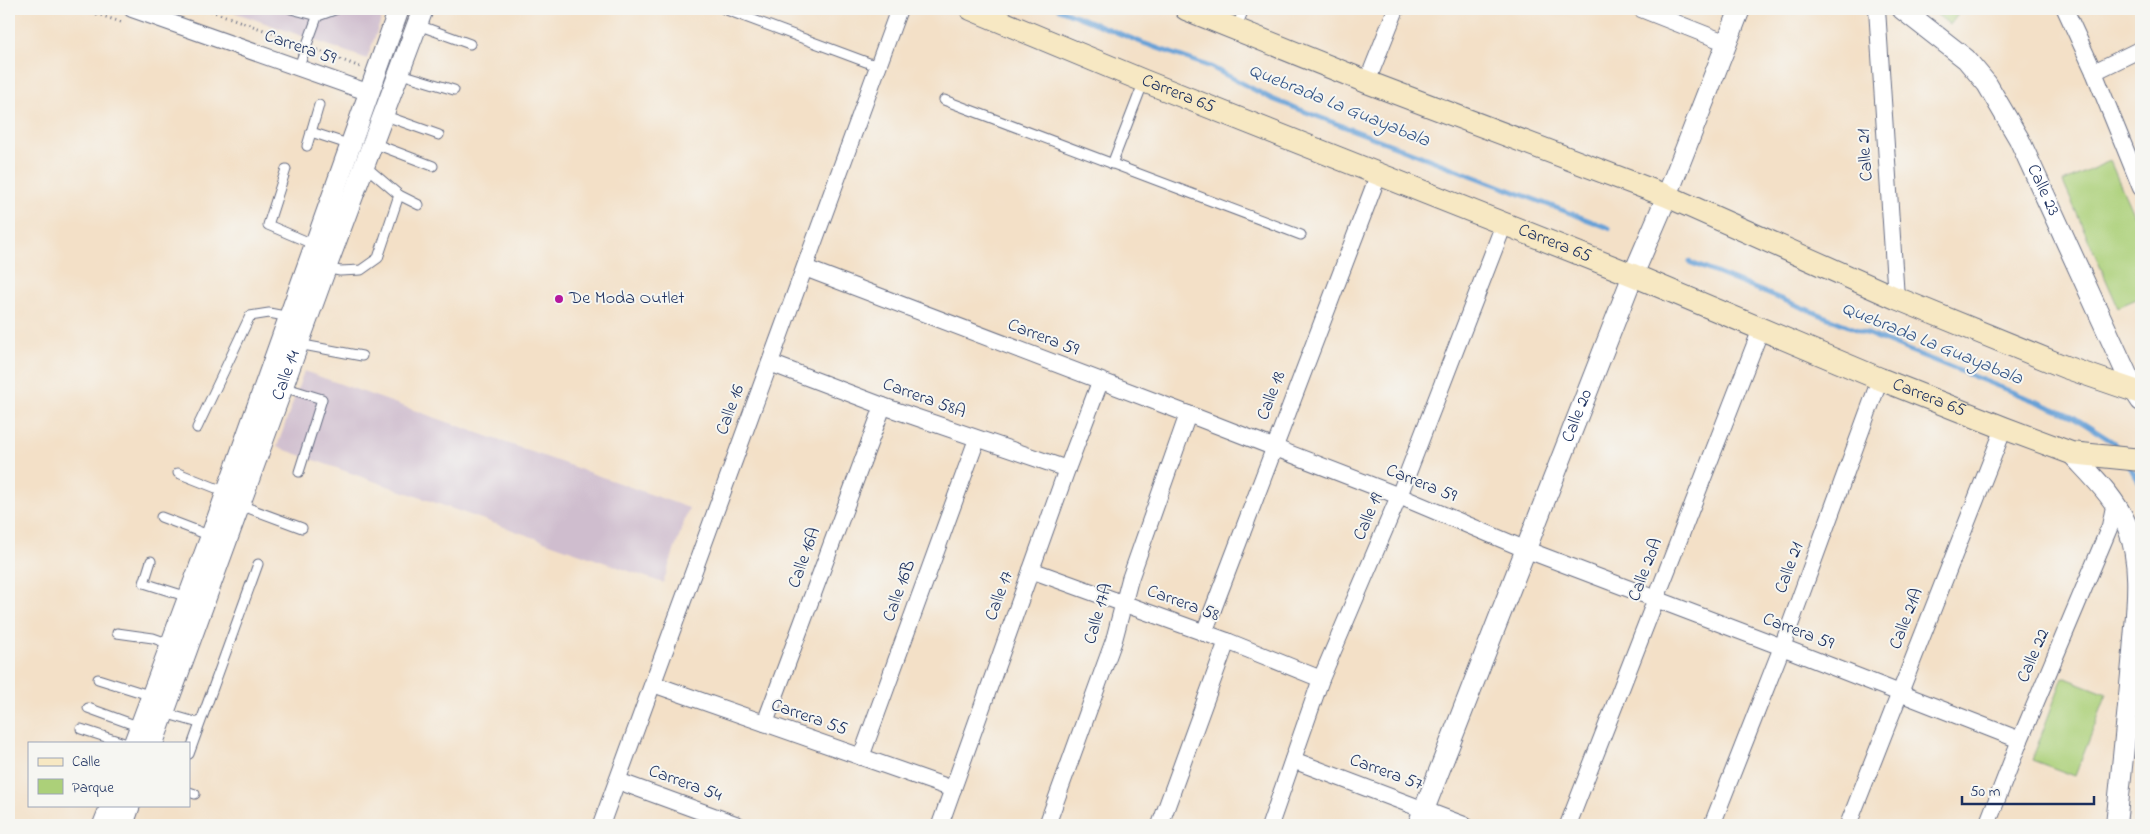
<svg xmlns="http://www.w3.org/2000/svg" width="2150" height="834" viewBox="0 0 2150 834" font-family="'Indie Flower',sans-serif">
	<rect width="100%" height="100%" fill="#f6f6f2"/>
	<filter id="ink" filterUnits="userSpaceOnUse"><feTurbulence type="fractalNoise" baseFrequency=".02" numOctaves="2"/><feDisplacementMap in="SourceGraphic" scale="10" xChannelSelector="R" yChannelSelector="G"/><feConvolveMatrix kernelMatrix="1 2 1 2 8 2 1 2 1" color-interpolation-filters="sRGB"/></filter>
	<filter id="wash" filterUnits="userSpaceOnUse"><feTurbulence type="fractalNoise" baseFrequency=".0096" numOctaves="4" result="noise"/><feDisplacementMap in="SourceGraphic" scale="20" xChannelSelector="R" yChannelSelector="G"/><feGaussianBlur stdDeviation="1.12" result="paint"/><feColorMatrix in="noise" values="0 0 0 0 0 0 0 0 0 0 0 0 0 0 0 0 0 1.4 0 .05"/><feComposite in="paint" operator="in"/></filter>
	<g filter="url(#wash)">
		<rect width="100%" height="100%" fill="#f3e0c7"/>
		<g fill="#cfbdce">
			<path d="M 225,9 L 385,9 L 367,59 Z"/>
			<path d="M 304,371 L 689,508 L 663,583 L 277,447 Z"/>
		</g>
		<g fill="#acd079" stroke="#64806c">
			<path d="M 1930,9 L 1962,9 L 1950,25 Z"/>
			<path d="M 2110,161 L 2141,232 L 2141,297 L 2118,307 L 2063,182 Z"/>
			<path d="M 2063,677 L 2107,694 L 2075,776 L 2032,760 Z"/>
		</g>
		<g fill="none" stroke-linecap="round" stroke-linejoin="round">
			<g stroke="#68a1d7" stroke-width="5">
				<path d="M 1059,9 L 1143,43 L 1211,67 L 1272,99 L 1609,228"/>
				<path d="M 1689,262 L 2072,416 L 2113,442 L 2119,451"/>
				<path d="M 2129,466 L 2141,484"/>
			</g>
		</g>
	</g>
	<g filter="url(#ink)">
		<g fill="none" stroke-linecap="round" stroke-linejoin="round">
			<defs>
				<g id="service">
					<path d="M 291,9 L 318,16 L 337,9"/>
					<path d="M 360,9 L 361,9"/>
					<path d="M 724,9 L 877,66"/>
					<path d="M 418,25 L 470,44"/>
					<path d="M 1236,29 L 1244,9"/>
					<path d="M 298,69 L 320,9"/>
					<path d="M 398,73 L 454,90"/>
					<path d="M 944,100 L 1301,235"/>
					<path d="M 383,115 L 439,135"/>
					<path d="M 311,132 L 351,145"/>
					<path d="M 373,143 L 433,166"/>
					<path d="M 307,146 L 319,105"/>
					<path d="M 1112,164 L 1144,81"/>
					<path d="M 365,166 L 399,195 L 419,205"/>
					<path d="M 286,169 L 268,225 L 315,245"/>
					<path d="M 326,268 L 340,271 L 361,270 L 378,258 L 399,195"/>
					<path d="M 298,344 L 362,356"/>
					<path d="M 283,387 L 322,399 L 299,472"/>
					<path d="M 197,428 L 250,316 L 269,313 L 290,317"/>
					<path d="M 178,473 L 226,492"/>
					<path d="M 240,505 L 302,528"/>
					<path d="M 161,517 L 211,536"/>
					<path d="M 151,561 L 144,583 L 188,597"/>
					<path d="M 117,633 L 153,638 L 170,644"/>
					<path d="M 98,679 L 152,696"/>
					<path d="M 88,708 L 140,727"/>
					<path d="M 164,713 L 199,723"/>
					<path d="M 81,729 L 124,743"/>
					<path d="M 189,754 L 258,564"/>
					<path d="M 189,792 L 195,794"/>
				</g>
				<g id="minor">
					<path d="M 132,9 L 370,93"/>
					<path d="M 1641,9 L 1727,43"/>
					<path d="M 1877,9 L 1896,298"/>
					<path d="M 2065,9 L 2094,72 L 2141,188"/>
					<path d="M 2094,72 L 2141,49"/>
					<path d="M 1367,82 L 1396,9"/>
					<path d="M 805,268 L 1188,414 L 1399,496 L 1527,550 L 1782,647 L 2020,740"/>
					<path d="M 770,363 L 883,406 L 1067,469"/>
					<path d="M 1031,570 L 1227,641 L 1321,679"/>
					<path d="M 1204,633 L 1379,173"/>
					<path d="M 653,684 L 953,789"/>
					<path d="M 765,723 L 883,406"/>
					<path d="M 861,757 L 977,439"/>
					<path d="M 1293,760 L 1464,825"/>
					<path d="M 618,781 L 738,825"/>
					<path d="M 601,825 L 899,9"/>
					<path d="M 940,825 L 1067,469 L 1100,382"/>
					<path d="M 1047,825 L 1114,640 L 1130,579 L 1188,414"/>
					<path d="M 1160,825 L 1227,641"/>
					<path d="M 1270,825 L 1321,679 L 1399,496 L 1504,224"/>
					<path d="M 1568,825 L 1761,329"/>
					<path d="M 1712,825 L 1782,647 L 1880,379"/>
					<path d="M 1848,825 L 2004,428"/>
					<path d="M 1987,825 L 2020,740 L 2110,526 L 2115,502"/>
				</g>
				<g id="tertiary">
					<path id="s1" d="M 1902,9 L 1966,59 L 1987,84 L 2019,139 L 2135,392 L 2141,401"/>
					<path d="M 2071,453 C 2092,476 2116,498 2128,528 C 2143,567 2136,611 2133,652 C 2128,710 2122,767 2116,825"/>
					<path d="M 134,743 L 211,536 L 399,9"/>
					<path id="s2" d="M 153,743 L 326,268 L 423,9"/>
					<path d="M 103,825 L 111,805"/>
					<path d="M 123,825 L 130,805"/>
					<path id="s3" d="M 1418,825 L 1633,275 L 1667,196 L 1740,9"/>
				</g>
				<g id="secondary">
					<path id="s4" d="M 971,9 L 1144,81 L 1633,275 L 1880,379 L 2004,428 L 2071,453 L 2141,460"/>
					<path d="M 1186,9 L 1367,82 L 1667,196 L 1896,298 L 2065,367 L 2141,393"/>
				</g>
			</defs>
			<use href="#service" stroke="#676d83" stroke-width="11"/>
			<use href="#minor" stroke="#676d83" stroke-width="18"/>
			<use href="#tertiary" stroke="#676d83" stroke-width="22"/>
			<use href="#secondary" stroke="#676d83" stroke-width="24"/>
			<g stroke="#676d83" stroke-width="3" stroke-dasharray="1 4" stroke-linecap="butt">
				<path d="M 82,9 L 121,22"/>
				<path d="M 206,9 L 294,41"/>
				<path d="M 317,50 L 360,67"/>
			</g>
			<use href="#service" stroke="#fff" stroke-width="9"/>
			<use href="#minor" stroke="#fff" stroke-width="16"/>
			<use href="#tertiary" stroke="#fff" stroke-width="20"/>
			<use href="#secondary" stroke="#f7e8c3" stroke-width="22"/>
		</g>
	</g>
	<circle fill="#b5179e" stroke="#f6f6f2" stroke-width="2" cx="559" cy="299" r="5"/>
	<g text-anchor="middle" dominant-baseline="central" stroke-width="4" stroke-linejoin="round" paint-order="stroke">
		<g font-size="18" fill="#1b2f5e" stroke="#f6f6f2">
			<text transform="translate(300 48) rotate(19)">Carrera 59</text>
			<text stroke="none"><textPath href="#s4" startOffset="224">Carrera 65</textPath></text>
			<text transform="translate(1866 155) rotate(-94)">Calle 21</text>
			<text stroke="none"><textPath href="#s1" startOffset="234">Calle 23</textPath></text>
			<text stroke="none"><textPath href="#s4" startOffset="629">Carrera 65</textPath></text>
			<text transform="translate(1043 338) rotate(21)">Carrera 59</text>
			<text stroke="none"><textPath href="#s2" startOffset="391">Calle 14</textPath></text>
			<text transform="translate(1272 396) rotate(-69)">Calle 18</text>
			<text stroke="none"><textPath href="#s4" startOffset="1034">Carrera 65</textPath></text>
			<text transform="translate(924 399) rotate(20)">Carrera 58A</text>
			<text transform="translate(731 410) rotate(-70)">Calle 16</text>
			<text stroke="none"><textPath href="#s3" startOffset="439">Calle 20</textPath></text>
			<text transform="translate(1421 484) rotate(22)">Carrera 59</text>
			<text transform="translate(1369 517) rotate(-67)">Calle 19</text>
			<text transform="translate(805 558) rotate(-70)">Calle 16A</text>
			<text transform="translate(1790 568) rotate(-70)">Calle 21</text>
			<text transform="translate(1646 570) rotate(-69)">Calle 20A</text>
			<text transform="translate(900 591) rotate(-70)">Calle 16B</text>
			<text transform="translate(1000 596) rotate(-70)">Calle 17</text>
			<text transform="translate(1183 604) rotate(20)">Carrera 58</text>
			<text transform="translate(1099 614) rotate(-74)">Calle 17A</text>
			<text transform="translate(1907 619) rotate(-69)">Calle 21A</text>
			<text transform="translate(1798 632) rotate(21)">Carrera 59</text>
			<text transform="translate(2034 656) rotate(-67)">Calle 22</text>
			<text transform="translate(809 718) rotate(19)">Carrera 55</text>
			<text transform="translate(1386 773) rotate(20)">Carrera 57</text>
			<text transform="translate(685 784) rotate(20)">Carrera 54</text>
		</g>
		<g font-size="18" fill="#1b2f5e" stroke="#f6f6f2" text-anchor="start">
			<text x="569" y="299">De Moda Outlet</text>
		</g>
		<g font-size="19" font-style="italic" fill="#365788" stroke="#f6f6f2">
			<text transform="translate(1339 106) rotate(22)">Quebrada La Guayabala</text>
			<text transform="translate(1932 344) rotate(22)">Quebrada La Guayabala</text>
		</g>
	</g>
	<rect width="2150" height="834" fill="none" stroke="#f6f6f2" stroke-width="30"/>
	<rect x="28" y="742" width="162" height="65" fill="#f6f6f2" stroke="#9ea6b7"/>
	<rect x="38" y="758" width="25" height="8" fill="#f7e8c3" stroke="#9ea6b7"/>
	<text x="72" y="766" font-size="15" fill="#1b2f5e">Calle</text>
	<rect x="38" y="779" width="25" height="15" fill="#acd079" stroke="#9ea6b7"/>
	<text x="72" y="792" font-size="15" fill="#1b2f5e">Parque</text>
	<path d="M1962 796v8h132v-8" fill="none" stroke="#1b2f5e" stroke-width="2.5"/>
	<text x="1970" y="796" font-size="15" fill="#1b2f5e" stroke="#f6f6f2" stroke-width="4" paint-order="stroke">50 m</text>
</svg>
